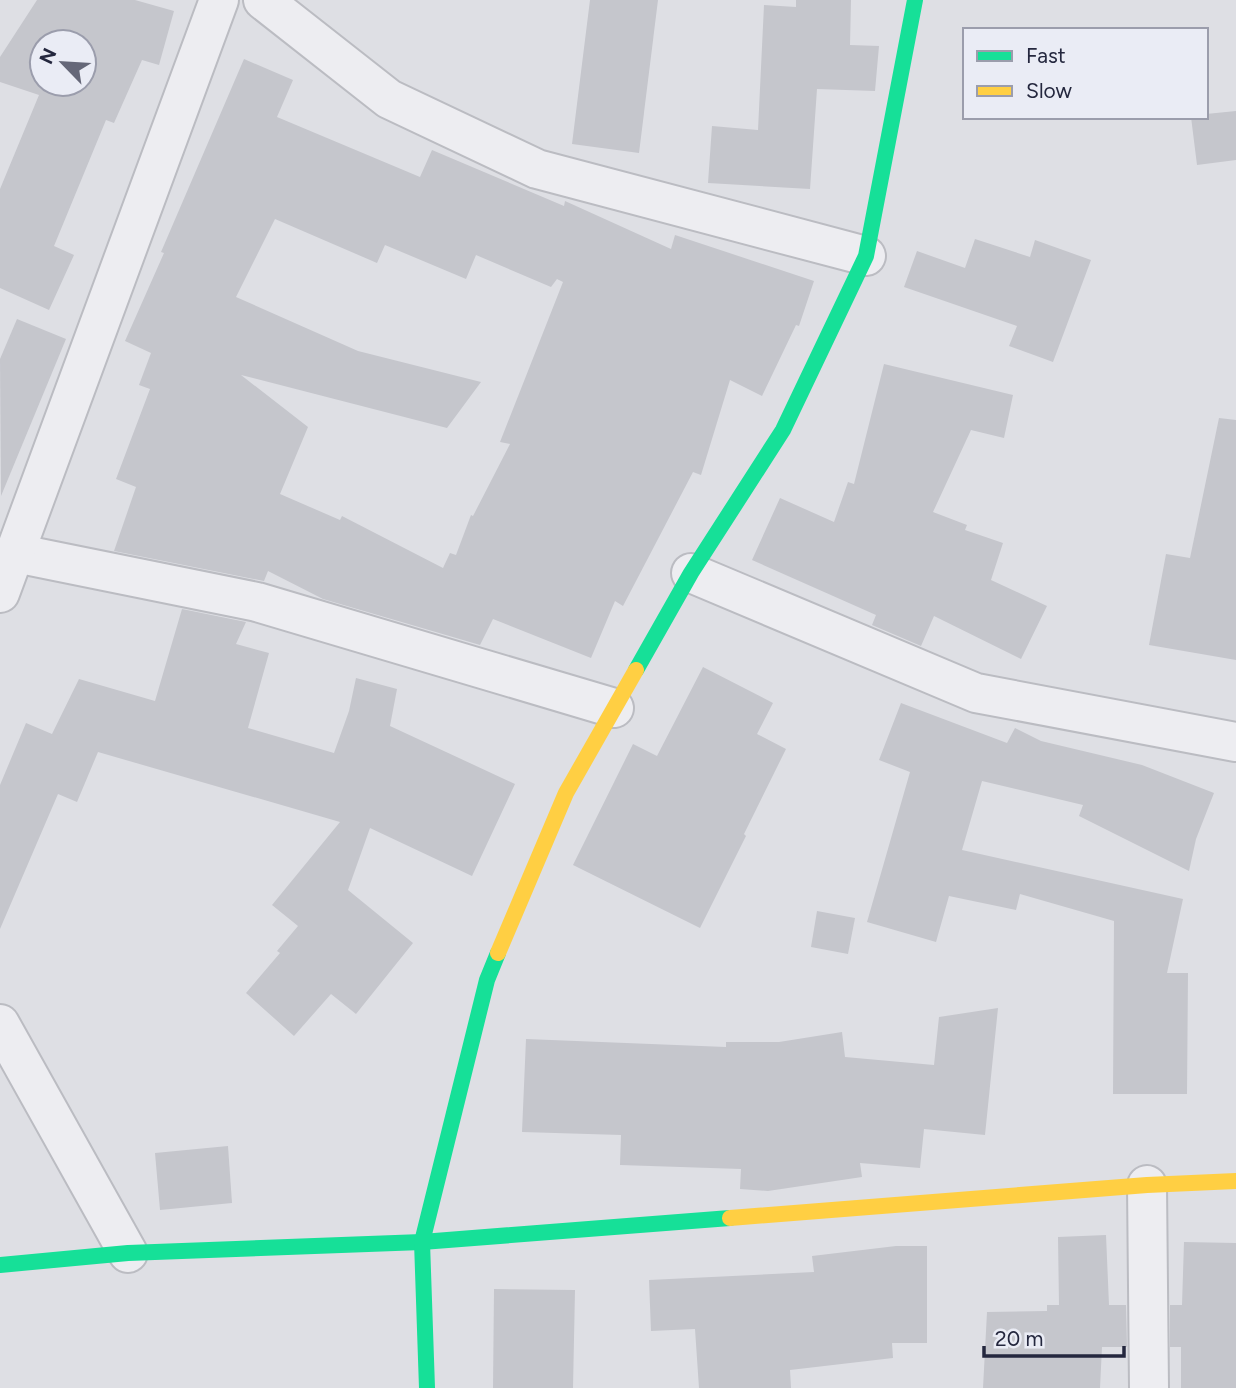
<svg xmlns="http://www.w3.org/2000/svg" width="1236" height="1388" viewBox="0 0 1236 1388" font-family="Figtree,sans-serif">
	<rect width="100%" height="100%" fill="#dedfe4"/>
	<g fill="#c5c6cc" fill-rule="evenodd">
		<path d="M 37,0 L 135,0 L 174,11 L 159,65 L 142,60 L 114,123 L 106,120 L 54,246 L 74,255 L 49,310 L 0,288 L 0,189 L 39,95 L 0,82 L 0,57 ZM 42,42 L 84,42 L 84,84 L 42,84 Z"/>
		<path d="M 590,0 L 658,0 L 639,153 L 572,144 Z"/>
		<path d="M 796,0 L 851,0 L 850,45 L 879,46 L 875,91 L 817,89 L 810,189 L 708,183 L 712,126 L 758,130 L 764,5 L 796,7 Z"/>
		<path d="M 244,59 L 293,80 L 277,117 L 420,177 L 432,150 L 564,206 L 565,201 L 671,249 L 675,235 L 814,281 L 799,326 L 796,325 L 762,396 L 730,380 L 701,475 L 693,472 L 623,606 L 615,601 L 591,658 L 493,619 L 480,645 L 323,599 L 268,571 L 264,581 L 114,551 L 136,487 L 116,479 L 150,389 L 139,385 L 151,353 L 125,341 L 164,253 L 161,252 ZM 275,219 L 377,263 L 385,245 L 466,279 L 476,255 L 551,287 L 557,279 L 563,282 L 500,442 L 510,444 L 473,516 L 471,515 L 456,555 L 450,553 L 443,568 L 342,516 L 340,520 L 280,494 L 308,427 L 241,375 L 447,428 L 481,382 L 358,351 L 236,297 Z"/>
		<path d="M 1236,111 L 1236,160 L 1197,165 L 1191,117 L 1206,117 L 1206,114 Z"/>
		<path d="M 975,239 L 1030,257 L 1035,240 L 1091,260 L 1053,362 L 1009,346 L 1017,326 L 904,287 L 917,251 L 965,268 Z"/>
		<path d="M 17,319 L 66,339 L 1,496 L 0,359 Z"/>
		<path d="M 884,364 L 1013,395 L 1004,438 L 971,430 L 933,512 L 967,525 L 965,530 L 1003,543 L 991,580 L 1047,606 L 1021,659 L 934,616 L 921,646 L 872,625 L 876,615 L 752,560 L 780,498 L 834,522 L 848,482 L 854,484 Z"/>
		<path d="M 1219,418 L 1236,420 L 1236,660 L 1149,645 L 1166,554 L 1190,558 Z"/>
		<path d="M 182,609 L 246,622 L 236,644 L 269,653 L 248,728 L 334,753 L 349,711 L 356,678 L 397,689 L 390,726 L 515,784 L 472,876 L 370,828 L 348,890 L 413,943 L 356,1014 L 331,994 L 294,1036 L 246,993 L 280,953 L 277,951 L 298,926 L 272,905 L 340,822 L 98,752 L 77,802 L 58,794 L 0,929 L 0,785 L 26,723 L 52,734 L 79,679 L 155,701 Z"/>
		<path d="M 703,667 L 773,703 L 757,734 L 786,749 L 744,834 L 746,836 L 700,928 L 573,865 L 633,744 L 657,756 Z"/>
		<path d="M 901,703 L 1007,743 L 1015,728 L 1041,741 L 1142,765 L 1214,793 L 1196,839 L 1189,871 L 1079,816 L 1083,805 L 982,781 L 962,850 L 1183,899 L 1167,973 L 1188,973 L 1187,1094 L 1113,1094 L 1114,921 L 1020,894 L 1016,910 L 949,896 L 936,942 L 867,922 L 910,772 L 879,760 Z"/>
		<path d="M 817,911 L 855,918 L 848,954 L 811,947 Z"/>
		<path d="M 998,1008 L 985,1135 L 924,1129 L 920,1168 L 860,1163 L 862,1177 L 768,1191 L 740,1189 L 741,1169 L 620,1165 L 621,1135 L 522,1132 L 526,1039 L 726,1047 L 726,1042 L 779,1042 L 842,1032 L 845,1057 L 934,1065 L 939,1017 Z"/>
		<path d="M 228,1146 L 232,1203 L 160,1210 L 155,1153 Z"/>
		<path d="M 1106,1235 L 1109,1305 L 1126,1305 L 1127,1347 L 1102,1347 L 1100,1388 L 983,1388 L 987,1312 L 1047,1311 L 1047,1305 L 1059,1305 L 1058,1237 Z"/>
		<path d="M 1184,1242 L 1236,1243 L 1236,1388 L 1181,1388 L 1181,1347 L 1170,1347 L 1170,1305 L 1182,1305 Z"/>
		<path d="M 896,1246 L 927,1246 L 927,1343 L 892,1343 L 893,1358 L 790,1370 L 791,1388 L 699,1388 L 695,1329 L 651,1331 L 649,1280 L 814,1272 L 812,1256 Z"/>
		<path d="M 494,1289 L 575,1290 L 573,1388 L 493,1388 Z"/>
	</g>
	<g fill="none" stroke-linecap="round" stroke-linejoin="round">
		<defs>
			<g id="street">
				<path d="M 263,0 L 389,99 L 537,169 L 866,256"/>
				<path d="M 15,553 L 257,602 L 614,708"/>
				<path d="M 691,573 L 976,693 L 1236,742"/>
				<path d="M 0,593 L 219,0"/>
				<path d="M 0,1024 L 128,1253"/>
				<path d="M 1147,1185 L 1149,1388"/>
			</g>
		</defs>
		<use href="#street" stroke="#bbbcc2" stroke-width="42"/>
		<use href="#street" stroke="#ededf1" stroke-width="38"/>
		<g stroke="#16e098" stroke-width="16">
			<path d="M 636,670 L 691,573 L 783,430 L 866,256 L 915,0"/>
			<path d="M 0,1265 L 128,1253 L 422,1242 L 730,1218"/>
			<path d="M 427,1388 L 422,1242 L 487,980 L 498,953"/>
		</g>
		<g stroke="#ffcf43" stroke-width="16">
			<path d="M 498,953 L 566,793 L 636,670"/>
			<path d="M 730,1218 L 1147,1185 L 1236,1181"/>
		</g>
	</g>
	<rect x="963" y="28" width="245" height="91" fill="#eaecf5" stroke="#9b9dac" stroke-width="2"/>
	<rect x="977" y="51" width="35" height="10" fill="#16e098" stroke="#9b9dac" stroke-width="2"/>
	<text x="1026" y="63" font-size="21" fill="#24273e">Fast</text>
	<rect x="977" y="86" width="35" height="10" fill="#ffcf43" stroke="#9b9dac" stroke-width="2"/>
	<text x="1026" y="98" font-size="21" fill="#24273e">Slow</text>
	<g transform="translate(63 63) rotate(295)"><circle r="33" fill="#eaecf5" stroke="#9b9dac" stroke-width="2"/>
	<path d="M0-5L12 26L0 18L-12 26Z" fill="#656778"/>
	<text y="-10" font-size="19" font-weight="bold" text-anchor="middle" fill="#24273e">N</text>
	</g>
	<path d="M984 1346v10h140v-10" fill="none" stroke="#24273e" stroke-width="3.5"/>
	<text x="995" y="1346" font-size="21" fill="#24273e" stroke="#eaecf5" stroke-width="5" paint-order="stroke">20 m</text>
</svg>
